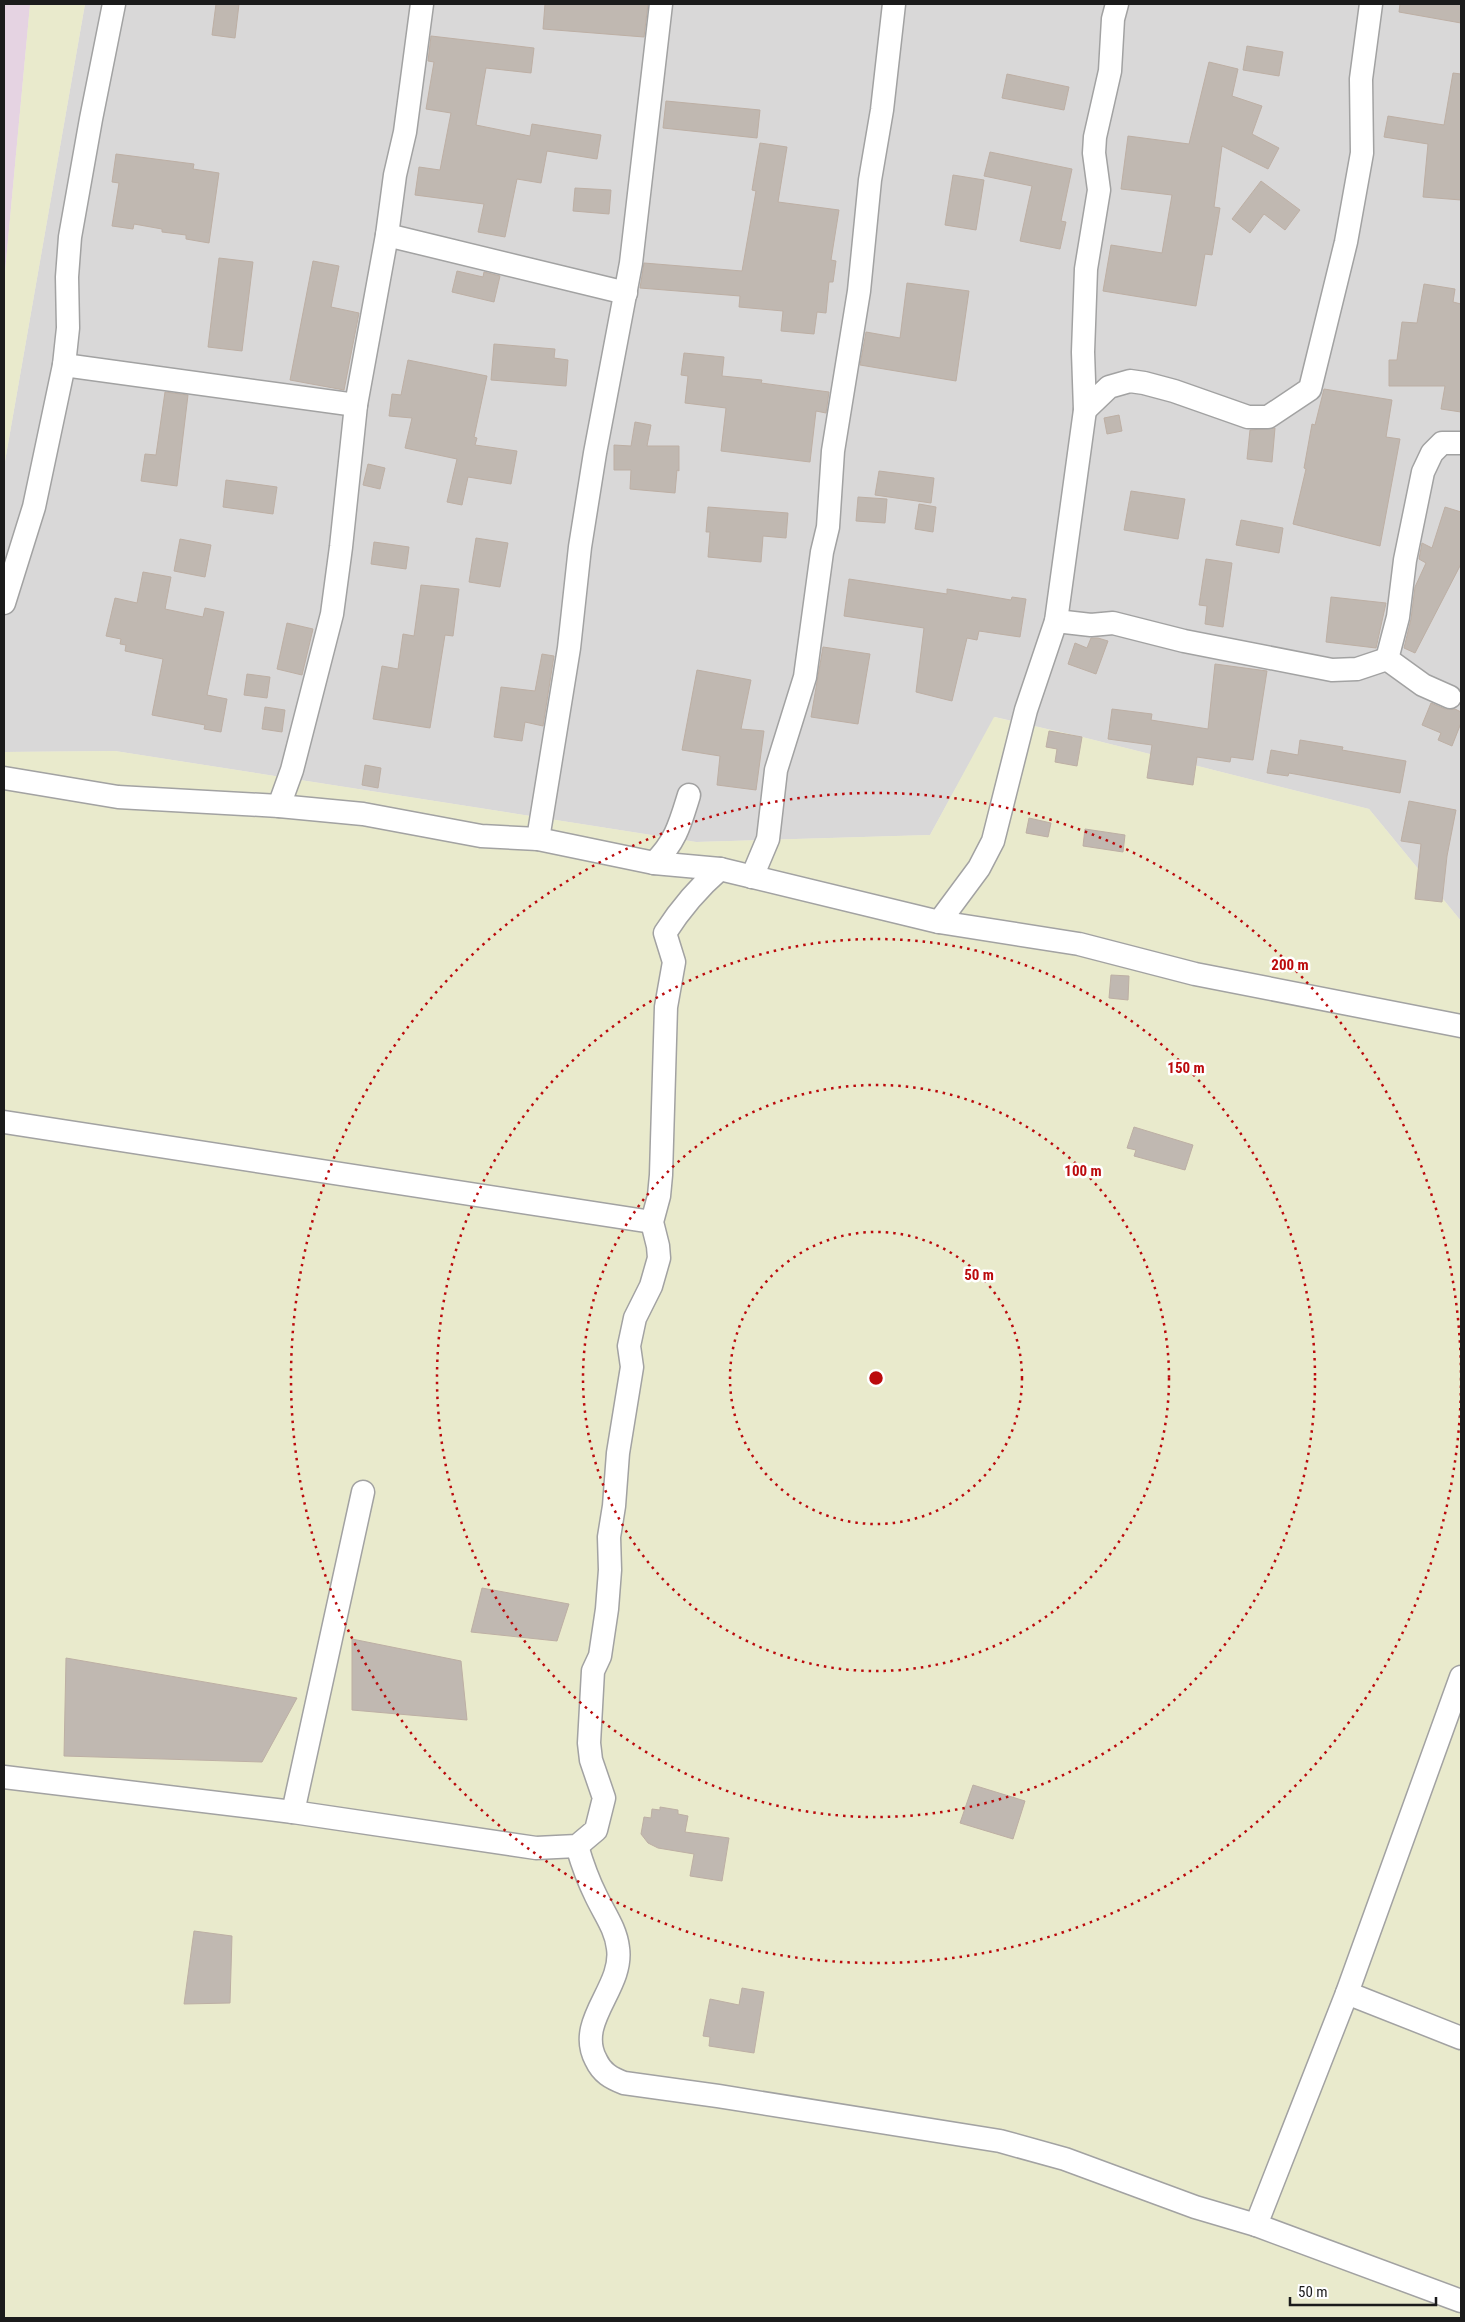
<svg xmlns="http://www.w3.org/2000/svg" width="1465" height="2322" viewBox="0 0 1465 2322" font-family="'Roboto Condensed',sans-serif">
	<rect width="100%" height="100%" fill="#ece8e1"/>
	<path fill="#d9d8d8" d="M 85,4 L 1461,4 L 1461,921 L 1369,809 L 1082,737 L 995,717 L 930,835 L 696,842 L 115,751 L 4,752 L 4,467 Z"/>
	<path fill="#e5d3e2" d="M 4,4 L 30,5 L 4,283 Z"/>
	<g fill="#e9eacc">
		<path d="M 11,4 L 85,4 L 4,467 L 4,283 L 30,5 Z"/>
		<path d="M 994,717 L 1082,737 L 1369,809 L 1461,921 L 1461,2318 L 4,2318 L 4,752 L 115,751 L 696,842 L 930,835 Z"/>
	</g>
	<g fill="#c0b8b1" stroke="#bdafa4">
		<path d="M 216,4 L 239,4 L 235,38 L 212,35 Z"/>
		<path d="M 545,4 L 648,4 L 644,37 L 543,29 Z"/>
		<path d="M 1400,4 L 1461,4 L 1461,23 L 1399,12 Z"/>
		<path d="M 431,36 L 534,48 L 531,73 L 486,68 L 476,125 L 530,136 L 532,124 L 601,135 L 597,159 L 547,151 L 541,183 L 517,179 L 505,237 L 478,232 L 484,204 L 415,195 L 419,167 L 440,170 L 451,113 L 426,109 L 434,62 L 428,61 Z"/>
		<path d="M 1247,46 L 1283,52 L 1279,76 L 1243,70 Z"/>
		<path d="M 1209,62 L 1238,69 L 1232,96 L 1262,106 L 1252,134 L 1279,148 L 1268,169 L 1222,146 L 1214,207 L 1220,208 L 1212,255 L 1205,254 L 1196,306 L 1103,291 L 1111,245 L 1162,253 L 1172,195 L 1121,189 L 1128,136 L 1189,144 Z"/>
		<path d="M 1453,73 L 1461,74 L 1461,200 L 1423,197 L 1428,144 L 1384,137 L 1388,116 L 1444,125 Z"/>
		<path d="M 1007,74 L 1069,87 L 1064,110 L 1002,98 Z"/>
		<path d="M 666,101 L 760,110 L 757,138 L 663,128 Z"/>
		<path d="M 760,143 L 787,147 L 778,202 L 839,210 L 831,260 L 836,261 L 833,282 L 829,282 L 826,313 L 817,312 L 814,334 L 781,331 L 783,311 L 739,307 L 740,296 L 640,288 L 644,263 L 742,271 L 756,191 L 752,190 Z"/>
		<path d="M 990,152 L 1072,169 L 1061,221 L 1066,222 L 1060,249 L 1020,241 L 1032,186 L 984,176 Z"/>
		<path d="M 116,154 L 194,164 L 193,169 L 219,173 L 209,243 L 186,239 L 186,235 L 162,232 L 162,229 L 134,224 L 133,229 L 112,226 L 119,183 L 112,182 Z"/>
		<path d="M 953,175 L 984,180 L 976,230 L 945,225 Z"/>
		<path d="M 1261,181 L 1300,210 L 1285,230 L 1264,214 L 1250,233 L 1232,219 Z"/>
		<path d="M 575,188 L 611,190 L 609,214 L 573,211 Z"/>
		<path d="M 219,258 L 253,262 L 242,351 L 208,347 Z"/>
		<path d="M 313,261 L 339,266 L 331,307 L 359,313 L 344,390 L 290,380 Z"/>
		<path d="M 457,271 L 483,277 L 484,272 L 500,276 L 494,302 L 452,292 Z"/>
		<path d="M 907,283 L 969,291 L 956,381 L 860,365 L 866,332 L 900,338 Z"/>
		<path d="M 1424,284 L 1455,289 L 1453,302 L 1461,304 L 1461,412 L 1441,409 L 1445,386 L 1389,386 L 1389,360 L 1397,360 L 1402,322 L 1417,323 Z"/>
		<path d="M 494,344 L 555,349 L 554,358 L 568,360 L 566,386 L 491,380 Z"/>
		<path d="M 684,353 L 724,357 L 722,376 L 762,380 L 761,383 L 829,392 L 826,413 L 816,411 L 810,462 L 721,451 L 726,408 L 685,403 L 688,376 L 681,375 Z"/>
		<path d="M 408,360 L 487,376 L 474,437 L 477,438 L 475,445 L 517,451 L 511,484 L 468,477 L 462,505 L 447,502 L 457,459 L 405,448 L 412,418 L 389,416 L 392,394 L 401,395 Z"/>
		<path d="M 1324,389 L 1392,400 L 1386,437 L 1400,439 L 1380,546 L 1293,524 L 1306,469 L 1304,468 L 1312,424 L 1315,425 Z"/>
		<path d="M 165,392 L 188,395 L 177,486 L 141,481 L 145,454 L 156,455 Z"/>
		<path d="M 1119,415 L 1122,431 L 1107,434 L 1104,418 Z"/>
		<path d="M 635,422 L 651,425 L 647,446 L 679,446 L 679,471 L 677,470 L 675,493 L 630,489 L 631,470 L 614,470 L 614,445 L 631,446 Z"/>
		<path d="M 1275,428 L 1272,462 L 1247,459 L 1250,430 Z"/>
		<path d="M 368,464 L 385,468 L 380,489 L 363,485 Z"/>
		<path d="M 879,471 L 934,478 L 931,503 L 875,495 Z"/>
		<path d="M 226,480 L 277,487 L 273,514 L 223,507 Z"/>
		<path d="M 1131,491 L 1185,499 L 1178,539 L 1124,530 Z"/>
		<path d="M 858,497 L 887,499 L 885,523 L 856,521 Z"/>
		<path d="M 919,504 L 936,507 L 933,532 L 915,529 Z"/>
		<path d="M 708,507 L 788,513 L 786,538 L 763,536 L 761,562 L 708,557 L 710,532 L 706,532 Z"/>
		<path d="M 1445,507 L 1461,512 L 1461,564 L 1415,653 L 1404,648 L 1411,619 L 1415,587 L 1426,563 L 1419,559 L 1422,543 L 1432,548 Z"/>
		<path d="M 1241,520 L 1283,528 L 1279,553 L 1236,545 Z"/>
		<path d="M 476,538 L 508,543 L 500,587 L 469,582 Z"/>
		<path d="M 180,539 L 211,545 L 205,577 L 174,571 Z"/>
		<path d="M 374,542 L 409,547 L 406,569 L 371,564 Z"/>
		<path d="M 1206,559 L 1232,563 L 1223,627 L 1205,624 L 1207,606 L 1199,605 Z"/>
		<path d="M 143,572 L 171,577 L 165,609 L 203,617 L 205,608 L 224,612 L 207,695 L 227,699 L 221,732 L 204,729 L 205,725 L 152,715 L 163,659 L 125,651 L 126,645 L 120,644 L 121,639 L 106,636 L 115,598 L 137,603 Z"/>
		<path d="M 849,579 L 947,594 L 947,589 L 1011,600 L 1012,597 L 1026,599 L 1020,637 L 979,631 L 977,640 L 967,638 L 952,701 L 916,692 L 924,628 L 844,616 Z"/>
		<path d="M 421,585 L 459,589 L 453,636 L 445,635 L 430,728 L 373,719 L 382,666 L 398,669 L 403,634 L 414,636 Z"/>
		<path d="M 1331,597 L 1386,603 L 1376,648 L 1326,642 Z"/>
		<path d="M 287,623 L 313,629 L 302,675 L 277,669 Z"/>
		<path d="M 1091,638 L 1098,638 L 1108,641 L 1096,674 L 1068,664 L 1075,643 L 1087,648 Z"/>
		<path d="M 823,647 L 870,654 L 858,724 L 811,717 Z"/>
		<path d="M 542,654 L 554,656 L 543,726 L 525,722 L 522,741 L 494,737 L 501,687 L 535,691 Z"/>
		<path d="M 1215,664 L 1267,671 L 1253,760 L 1231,757 L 1230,762 L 1197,757 L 1193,785 L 1147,778 L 1152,745 L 1108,739 L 1112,709 L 1152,714 L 1151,720 L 1208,729 Z"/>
		<path d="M 697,670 L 751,680 L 741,729 L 764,731 L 756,790 L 717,785 L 720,756 L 682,750 Z"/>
		<path d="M 247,674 L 270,677 L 267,698 L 244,695 Z"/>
		<path d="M 1431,703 L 1445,709 L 1455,709 L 1461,712 L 1461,723 L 1452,746 L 1438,740 L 1441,733 L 1422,725 Z"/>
		<path d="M 265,707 L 285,710 L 282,732 L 262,729 Z"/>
		<path d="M 1049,731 L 1082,737 L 1077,766 L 1055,762 L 1057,749 L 1046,747 Z"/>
		<path d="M 1300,740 L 1343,747 L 1342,750 L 1406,761 L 1400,793 L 1289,773 L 1288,776 L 1267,773 L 1271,750 L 1298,755 Z"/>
		<path d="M 365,765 L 381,768 L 378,788 L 362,785 Z"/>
		<path d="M 1409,801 L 1456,810 L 1447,856 L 1442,902 L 1415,899 L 1421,844 L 1401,841 Z"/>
		<path d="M 1029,818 L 1051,823 L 1048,837 L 1026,833 Z"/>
		<path d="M 1085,829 L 1125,835 L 1123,852 L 1083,846 Z"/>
		<path d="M 1111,975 L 1129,976 L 1128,1000 L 1109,998 Z"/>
		<path d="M 1134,1127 L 1193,1145 L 1185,1170 L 1134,1156 L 1136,1150 L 1127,1148 Z"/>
		<path d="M 482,1588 L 569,1604 L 557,1641 L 471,1632 Z"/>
		<path d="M 352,1639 L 461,1661 L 467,1720 L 352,1710 Z"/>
		<path d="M 66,1658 L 297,1698 L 262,1762 L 64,1756 Z"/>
		<path d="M 973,1785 L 1025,1801 L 1013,1839 L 960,1823 Z"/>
		<path d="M 660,1807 L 678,1810 L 678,1814 L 688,1816 L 685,1832 L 729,1838 L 722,1881 L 690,1876 L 694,1854 L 658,1848 L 648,1843 L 641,1834 L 644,1817 L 651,1818 L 652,1809 L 660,1810 Z"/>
		<path d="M 194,1931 L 232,1936 L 230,2003 L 184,2004 Z"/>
		<path d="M 742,1988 L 764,1992 L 754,2053 L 709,2046 L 710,2037 L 703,2036 L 710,1999 L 739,2005 Z"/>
	</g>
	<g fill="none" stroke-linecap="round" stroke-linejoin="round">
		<defs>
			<g id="street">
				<path d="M 387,235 L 626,293"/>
				<path d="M 64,365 L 356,405"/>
				<path d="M 1085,410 L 1109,387 L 1130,381 L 1144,383 L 1174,391 L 1248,417 L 1268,417 L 1310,389 L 1346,242 L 1362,153 L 1361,79 L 1371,4"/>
				<path d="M 4,603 L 34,507 L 64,365 L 68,328 L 67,277 L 70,237 L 91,119 L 114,4"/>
				<path d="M 1056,621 L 1091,625 L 1113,623 L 1184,641 L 1332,670 L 1357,669 L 1387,659"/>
				<path d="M 1387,659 L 1398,617 L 1405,560 L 1423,472 L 1432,453 L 1442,443 L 1461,443"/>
				<path d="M 1387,659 L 1423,685 L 1450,697"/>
				<path d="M 4,778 L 118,797 L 279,806 L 363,814 L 481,836 L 538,839 L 654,863 L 720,869 L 939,922 L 1079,944 L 1195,974 L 1461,1026"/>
				<path d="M 279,806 L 292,770 L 332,614 L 341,547 L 356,405 L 387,235 L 395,175 L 405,132 L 422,4"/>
				<path d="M 538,839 L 569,648 L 580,547 L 595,453 L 631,263 L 661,4"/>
				<path d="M 654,863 C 676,841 680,824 689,795"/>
				<path d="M 752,877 L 768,839 L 776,770 L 805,677 L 822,552 L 828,527 L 833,451 L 859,291 L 870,180 L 882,110 L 894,4"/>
				<path d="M 939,922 L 979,868 L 993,841 L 1026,710 L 1056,621 L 1085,410 L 1083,352 L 1086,269 L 1099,190 L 1094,153 L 1095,137 L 1110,71 L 1113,19 L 1117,4"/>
				<path d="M 4,1122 L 652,1222"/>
				<path d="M 4,1777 L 293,1812 L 536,1848 L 577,1846 L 596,1830 L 604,1798 L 591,1760 L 589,1743 L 593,1671 L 600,1656 L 607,1609 L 610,1570 L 609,1537 L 614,1506 L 618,1453 L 632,1367 L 629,1346 L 635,1318 L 651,1286 L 659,1258 L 658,1246 L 652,1222 L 659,1196 L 661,1175 L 666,1007 L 674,962 L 665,933 C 681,908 698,888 720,869"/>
				<path d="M 293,1812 L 363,1492"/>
				<path d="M 577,1846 C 582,1863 588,1880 596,1896 C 604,1913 616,1929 618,1948 C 624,1988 575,2021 596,2060 C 602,2073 611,2078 624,2083 L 718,2096 L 1000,2141 L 1065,2159 L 1195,2207 L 1256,2225 L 1461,2301"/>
				<path d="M 1347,1993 L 1461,2038"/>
				<path d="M 1256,2225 L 1347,1993 L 1461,1677"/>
			</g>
		</defs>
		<use href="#street" stroke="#a2a2a2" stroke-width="25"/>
		<use href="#street" stroke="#fff" stroke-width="22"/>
	</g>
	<g fill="none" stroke="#bb0a0c" stroke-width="2.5" stroke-dasharray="2.5 5">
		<circle cx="876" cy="1378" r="146"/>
		<circle cx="876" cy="1378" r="293"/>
		<circle cx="876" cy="1378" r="439"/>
		<circle cx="876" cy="1378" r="585"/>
	</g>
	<circle cx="876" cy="1378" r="8" fill="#bb0a0c" stroke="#fff" stroke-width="2.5"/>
	<g font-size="15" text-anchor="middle" font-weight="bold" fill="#bb0a0c" stroke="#fff" stroke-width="5" stroke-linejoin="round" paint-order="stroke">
		<text x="1290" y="970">200 m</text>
		<text x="1186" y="1073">150 m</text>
		<text x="1083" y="1176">100 m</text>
		<text x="979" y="1280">50 m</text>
	</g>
	<rect width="1465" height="2322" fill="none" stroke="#1b1b1b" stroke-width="10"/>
	<path d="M1290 2297v8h146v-8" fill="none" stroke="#1b1b1b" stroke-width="2.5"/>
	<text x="1298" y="2297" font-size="15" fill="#1b1b1b" stroke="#ffffff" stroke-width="4" paint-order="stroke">50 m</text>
</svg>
